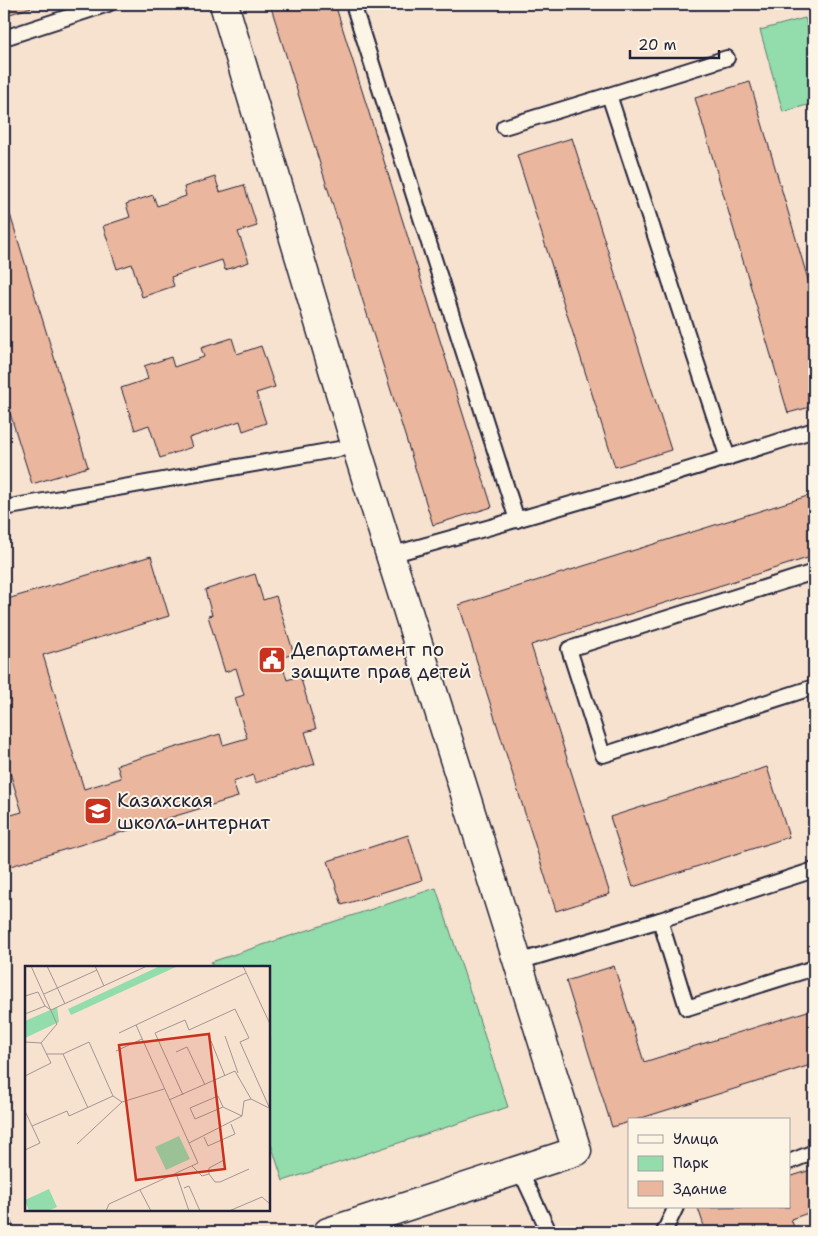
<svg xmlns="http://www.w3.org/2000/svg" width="818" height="1236" viewBox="0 0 818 1236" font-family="'Shantell Sans',sans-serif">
	<rect width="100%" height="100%" fill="#f7e2cf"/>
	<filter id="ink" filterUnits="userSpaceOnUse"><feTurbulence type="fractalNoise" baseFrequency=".02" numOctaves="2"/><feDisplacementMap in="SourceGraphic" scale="10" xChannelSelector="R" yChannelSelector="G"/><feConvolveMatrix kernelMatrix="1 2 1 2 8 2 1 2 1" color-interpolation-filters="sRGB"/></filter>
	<g filter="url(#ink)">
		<g fill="#93dcac" stroke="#5a7f74">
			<path d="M 805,18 L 814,53 L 814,103 L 783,112 L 760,30 Z"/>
			<path d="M 436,888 L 508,1107 L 283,1181 L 269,1138 L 269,967 L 213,967 L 211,962 Z"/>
		</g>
		<g fill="#eab69d" stroke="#22223b">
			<path d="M 4,4 L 41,4 L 4,16 Z"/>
			<path d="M 270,4 L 335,4 L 492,507 L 433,525 Z"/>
			<path d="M 750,82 L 814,300 L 814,406 L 788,413 L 695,98 Z"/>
			<path d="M 572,138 L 671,450 L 615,467 L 517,155 Z"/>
			<path d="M 215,177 L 220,192 L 244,185 L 257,226 L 238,232 L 249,262 L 225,270 L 222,260 L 171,277 L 174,286 L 142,297 L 132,264 L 117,269 L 103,226 L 130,217 L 126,204 L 153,195 L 157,206 L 186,196 L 184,187 Z"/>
			<path d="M 4,195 L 88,467 L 32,484 L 4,394 Z"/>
			<path d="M 232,338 L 237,354 L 261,346 L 275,387 L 256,393 L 266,423 L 243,431 L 240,421 L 189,438 L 192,447 L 160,458 L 149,425 L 135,430 L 121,388 L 148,379 L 144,366 L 171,357 L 174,367 L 204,357 L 201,348 Z"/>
			<path d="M 814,494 L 814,556 L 531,645 L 610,894 L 556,911 L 459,605 Z"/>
			<path d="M 151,556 L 169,616 L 43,655 L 84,789 L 121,778 L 117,765 L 220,734 L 223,745 L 247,738 L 235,698 L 244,695 L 236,668 L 225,672 L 208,616 L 212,615 L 205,590 L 255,574 L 263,600 L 276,596 L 294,654 L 280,658 L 287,680 L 300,676 L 316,729 L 305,732 L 315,764 L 255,783 L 253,775 L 233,782 L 238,797 L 4,868 L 4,817 L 22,812 L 4,753 L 4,600 Z"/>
			<path d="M 767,767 L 789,837 L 633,887 L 610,817 Z"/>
			<path d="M 408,835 L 422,880 L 342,905 L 328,861 Z"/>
			<path d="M 614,966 L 644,1062 L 814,1009 L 814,1064 L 635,1120 L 629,1120 L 629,1122 L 612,1127 L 566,981 Z"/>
			<path d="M 814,1169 L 814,1211 L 791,1219 L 796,1232 L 706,1232 L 698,1208 L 789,1207 L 789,1177 Z"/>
			<path d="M 10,1218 L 14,1232 L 4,1232 L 4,1220 Z"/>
		</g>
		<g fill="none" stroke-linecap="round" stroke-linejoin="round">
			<defs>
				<g id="service">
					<path d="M 353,4 L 517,520"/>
					<path d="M 4,38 L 108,4"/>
					<path d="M 609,95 L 727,58"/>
					<path d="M 504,127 L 609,95 L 728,458"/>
					<path d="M 4,508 L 356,446"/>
					<path d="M 390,555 C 532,516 674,476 814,430"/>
					<path d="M 814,572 L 569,649 L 603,755 L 814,687"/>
					<path d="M 660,920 L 687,1008 L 814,968"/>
					<path d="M 518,962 L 660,920 L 814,870"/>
					<path d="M 789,1162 L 814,1152"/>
					<path d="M 520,1170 L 549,1232"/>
					<path d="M 664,1232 L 676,1207"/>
				</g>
				<path id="minor" d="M 224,4 L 356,446 L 577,1151 L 328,1232"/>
			</defs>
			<use href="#service" stroke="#22223b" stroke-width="18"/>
			<use href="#minor" stroke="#22223b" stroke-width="31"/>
			<use href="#service" stroke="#fcf5e5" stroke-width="14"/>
			<use href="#minor" stroke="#fcf5e5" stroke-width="28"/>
		</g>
	</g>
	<defs>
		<symbol id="civic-square" viewBox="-11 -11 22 22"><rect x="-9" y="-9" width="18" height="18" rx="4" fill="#c8321e" stroke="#fcf5e5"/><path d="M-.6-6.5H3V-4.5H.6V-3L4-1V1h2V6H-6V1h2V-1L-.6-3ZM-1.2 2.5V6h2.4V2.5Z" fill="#fff"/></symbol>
		<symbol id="school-square" viewBox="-11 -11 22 22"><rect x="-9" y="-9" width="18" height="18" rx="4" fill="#c8321e" stroke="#fcf5e5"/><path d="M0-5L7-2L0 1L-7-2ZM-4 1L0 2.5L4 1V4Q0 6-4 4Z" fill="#fff"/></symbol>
	</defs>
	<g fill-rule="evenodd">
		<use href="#civic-square" x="256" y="644" width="32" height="32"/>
		<use href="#school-square" x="82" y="795" width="32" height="32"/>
	</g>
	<g text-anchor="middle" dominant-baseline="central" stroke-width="4" stroke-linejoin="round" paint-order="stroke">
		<g font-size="19" fill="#22223b" stroke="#fcf5e5" text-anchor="start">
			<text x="291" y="649">Департамент по<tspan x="291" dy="22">защите прав детей</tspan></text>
			<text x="117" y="800">Казахская<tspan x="117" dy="22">школа-интернат</tspan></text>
		</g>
	</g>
	<g transform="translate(25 966)">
		<rect width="245" height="245" fill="#f7e2cf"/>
		<path d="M 135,0 L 153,0 L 46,49 L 43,43 ZM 32,41 L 34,56 L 0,72 L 0,55 ZM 154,170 L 165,193 L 141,204 L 130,181 ZM 24,223 L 32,241 L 23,245 L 4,245 L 0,234 Z" fill="#93dcac"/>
		<path fill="none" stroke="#a29594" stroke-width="1" d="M 6,0 L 32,58 L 16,77M 22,0 L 40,38M 70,0 L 79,20M 218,0 L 245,58M 19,28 L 72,4M 0,30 L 13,26 L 20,40 L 26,44M 26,44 L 122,0M 0,48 L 20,40M 94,67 L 221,7M 200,70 L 213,107M 186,75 L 200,110M 0,76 L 16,77M 91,85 L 117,73M 151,86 L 162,81 L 180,119M 21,88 L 38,88 L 64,76 L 88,130 L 97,136M 38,88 L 63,142M 0,110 L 26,97 L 16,77M 158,129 L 130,67 L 160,54 L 164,64 L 210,43 L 224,72 L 215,76 L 245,143M 144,134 L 210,105 L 226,133M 198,141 L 170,153 L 165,142 L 193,130 L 198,141 L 217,150M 0,145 L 7,160M 179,171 L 183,180 L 210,168 L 206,158M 164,177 L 217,150 L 219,135 L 226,133 L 244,142M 52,178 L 97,136 L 139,123M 0,184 L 15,177 L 7,160 L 42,145 L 44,150 L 88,130M 167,200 L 177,210 L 184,208 L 184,202 L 199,194M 151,207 L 164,245M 184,208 L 190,216 L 195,216 L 224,203M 159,222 L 164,220 L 175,245M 115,224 L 126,245M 81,245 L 84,238 L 173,197 L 111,59M 204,245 L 237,231 L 245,238"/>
		<path fill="#c8321e" fill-opacity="0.15" stroke="#c8321e" stroke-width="2.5" d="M 184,68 L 200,203 L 111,214 L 94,79 Z"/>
		<rect width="245" height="245" fill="none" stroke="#22223b" stroke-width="2.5"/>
	</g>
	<rect width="818" height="1236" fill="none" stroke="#fcf5e5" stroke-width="20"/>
	<rect x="10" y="10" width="798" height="1216" fill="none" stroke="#22223b" stroke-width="2" filter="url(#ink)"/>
	<rect x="628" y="1118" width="162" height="90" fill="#fcf5e5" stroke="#a5a1a1"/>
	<rect x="638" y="1135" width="25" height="8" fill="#fcf5e5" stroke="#a5a1a1"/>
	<text x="673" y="1144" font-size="15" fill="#22223b">Улица</text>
	<rect x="638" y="1156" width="25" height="15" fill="#93dcac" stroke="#a5a1a1"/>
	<text x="673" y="1168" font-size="15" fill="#22223b">Парк</text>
	<rect x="638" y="1181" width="25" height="15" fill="#eab69d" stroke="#a5a1a1"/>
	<text x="673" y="1194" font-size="15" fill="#22223b">Здание</text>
	<path d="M630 50v8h89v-8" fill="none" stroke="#22223b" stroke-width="2.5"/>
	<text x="638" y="50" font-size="15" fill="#22223b" stroke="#fcf5e5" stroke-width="4" paint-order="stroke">20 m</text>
</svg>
